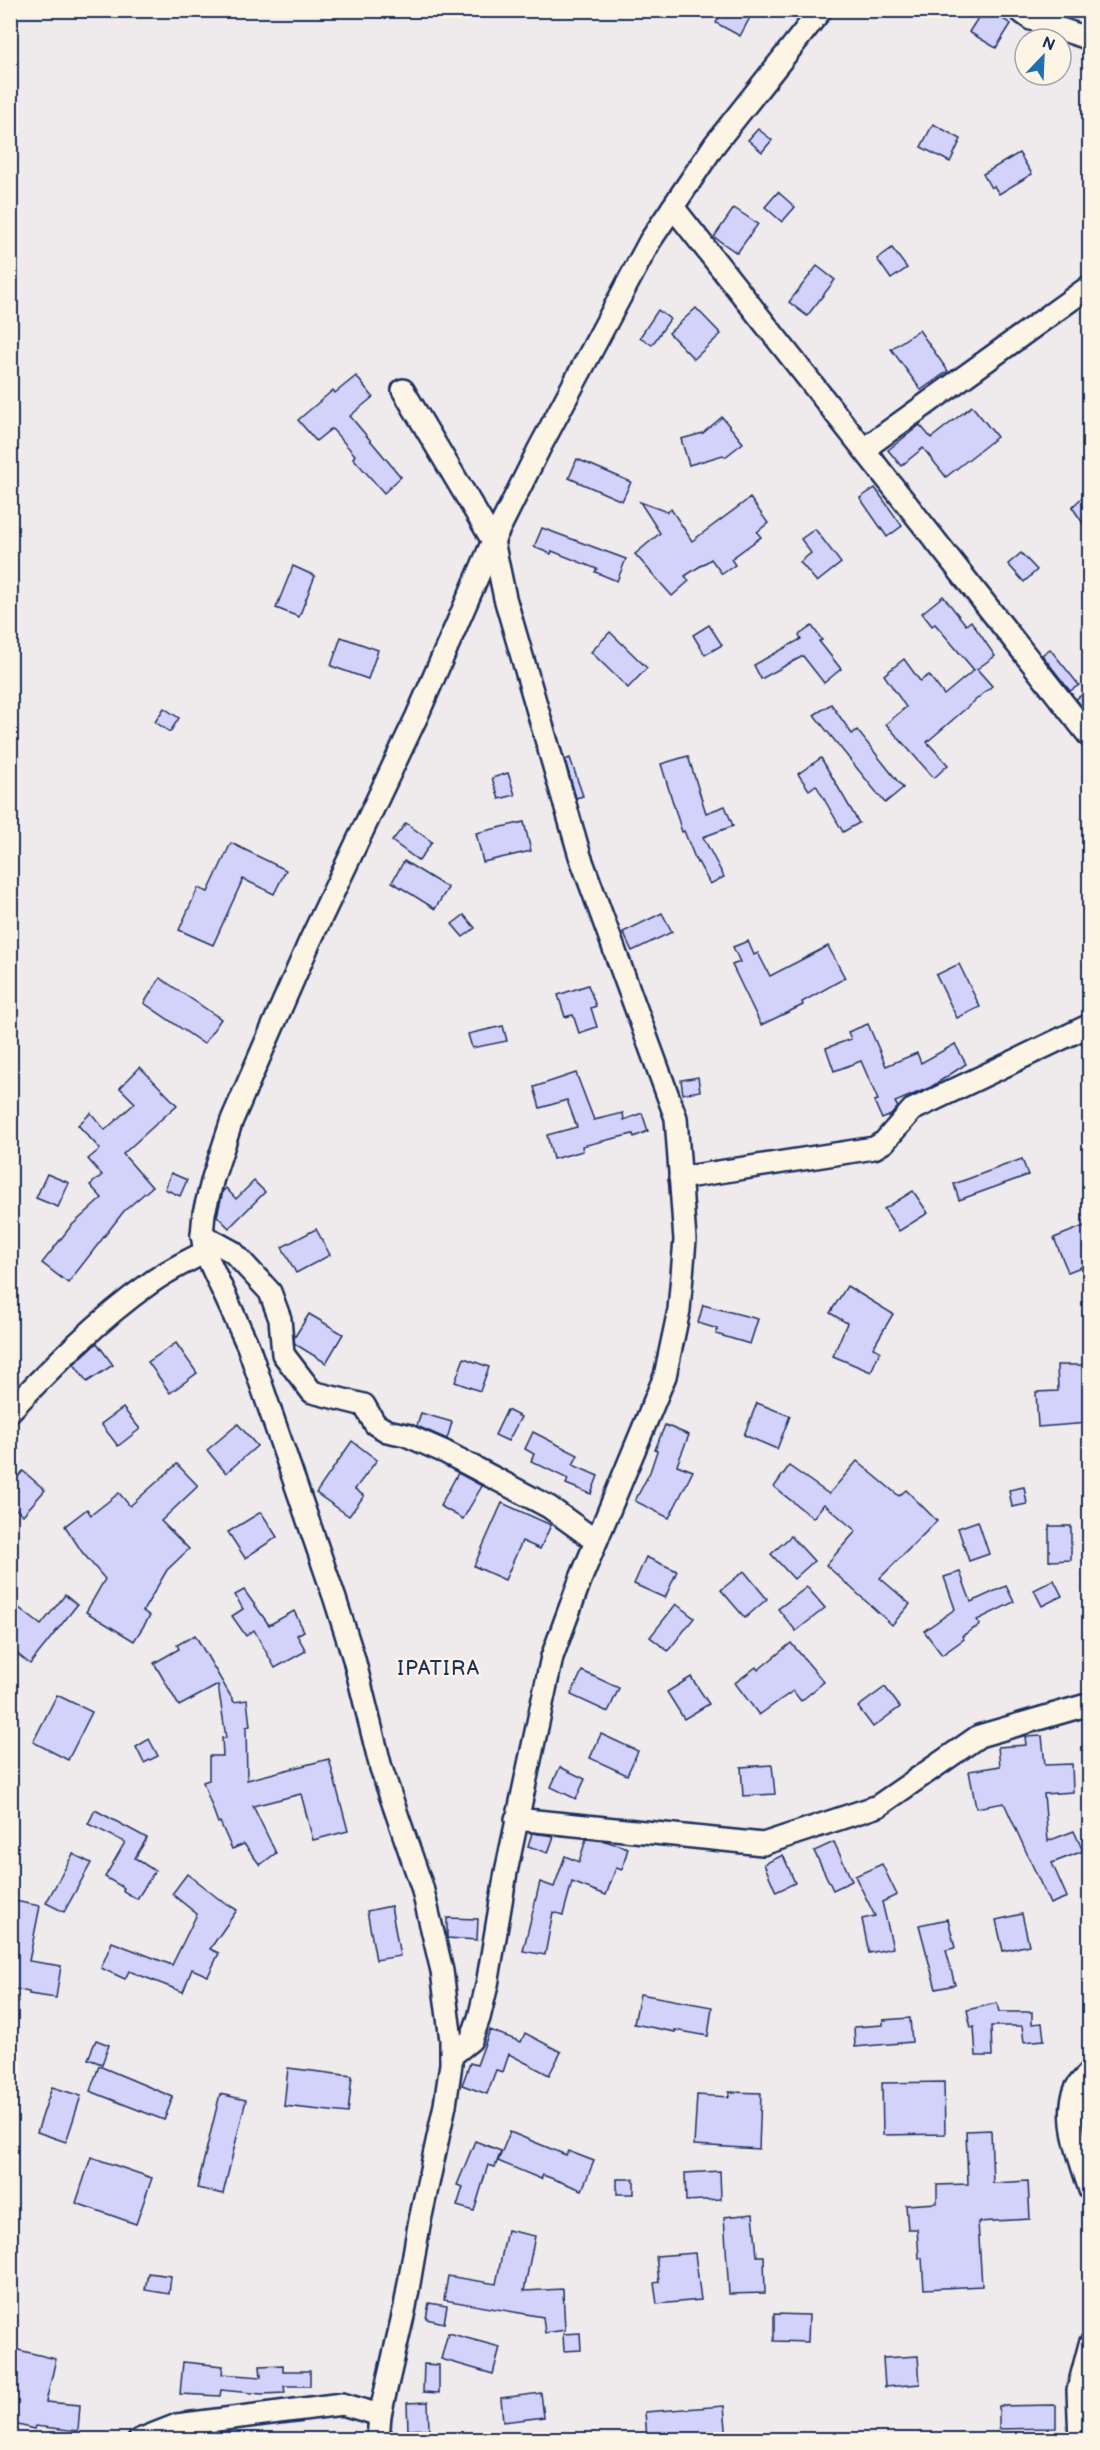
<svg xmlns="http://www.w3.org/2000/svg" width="1100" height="2450" viewBox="0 0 1100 2450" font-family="'Balsamiq Sans',sans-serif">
	<rect width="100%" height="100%" fill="#efeaec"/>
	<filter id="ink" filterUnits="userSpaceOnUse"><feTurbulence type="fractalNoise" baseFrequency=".0167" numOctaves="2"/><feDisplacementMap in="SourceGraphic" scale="12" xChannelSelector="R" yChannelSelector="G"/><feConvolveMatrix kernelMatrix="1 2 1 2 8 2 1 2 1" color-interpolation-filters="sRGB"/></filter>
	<g filter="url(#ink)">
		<g fill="#d2d2fb" stroke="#1b2f5e" stroke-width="1.5">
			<path d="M 723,10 L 754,10 L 740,36 L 716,23 Z"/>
			<path d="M 983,10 L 989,10 L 1011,24 L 996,48 L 969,32 Z"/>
			<path d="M 933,124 L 961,139 L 950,162 L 921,147 Z"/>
			<path d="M 758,129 L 772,140 L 762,152 L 748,140 Z"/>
			<path d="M 1019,153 L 1032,174 L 999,194 L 994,186 L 991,188 L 983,174 Z"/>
			<path d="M 778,192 L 795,207 L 782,222 L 765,207 Z"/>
			<path d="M 734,208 L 758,224 L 737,253 L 714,237 Z"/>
			<path d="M 892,248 L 907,268 L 891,279 L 877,259 Z"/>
			<path d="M 817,266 L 835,280 L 807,316 L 789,302 Z"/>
			<path d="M 696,308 L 721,334 L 694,359 L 669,333 Z"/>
			<path d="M 658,310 L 670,319 L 652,345 L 640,337 Z"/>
			<path d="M 919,330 L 948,371 L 921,390 L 891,349 Z"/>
			<path d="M 356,376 L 373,397 L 350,416 L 401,477 L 384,493 L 353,458 L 355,455 L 333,430 L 331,429 L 316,441 L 298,420 L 333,390 L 335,393 Z"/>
			<path d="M 972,406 L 997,437 L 946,477 L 923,448 L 901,466 L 888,450 L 920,425 L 931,438 Z"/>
			<path d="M 722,417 L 743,443 L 725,457 L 723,455 L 689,465 L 681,439 L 703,433 Z"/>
			<path d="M 577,459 L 631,482 L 622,501 L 569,478 Z"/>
			<path d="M 875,488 L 902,526 L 887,537 L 860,498 Z"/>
			<path d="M 1089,491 L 1089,532 L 1072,507 Z"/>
			<path d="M 750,498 L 768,523 L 757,532 L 761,537 L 731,559 L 735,565 L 722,574 L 711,559 L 685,576 L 689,581 L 672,596 L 635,554 L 660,533 L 640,502 L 667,512 L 671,509 L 692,541 Z"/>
			<path d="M 542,528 L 626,559 L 617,581 L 595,572 L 597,569 L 552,551 L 551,554 L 534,547 Z"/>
			<path d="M 815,529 L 841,563 L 817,582 L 800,562 L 811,553 L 801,539 Z"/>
			<path d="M 1021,553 L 1037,570 L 1024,582 L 1008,564 Z"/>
			<path d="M 293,566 L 315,576 L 299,617 L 276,608 Z"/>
			<path d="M 943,596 L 966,625 L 971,621 L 995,656 L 977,669 L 992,686 L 927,742 L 948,765 L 934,778 L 886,724 L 906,707 L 884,675 L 904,659 L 920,681 L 929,675 L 944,695 L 974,670 L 935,624 L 932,626 L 922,613 Z"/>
			<path d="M 709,625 L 722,645 L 705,655 L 693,635 Z"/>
			<path d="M 812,626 L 822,640 L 819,641 L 841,669 L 824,683 L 803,656 L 761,679 L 754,665 L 801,639 L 799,635 Z"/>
			<path d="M 610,632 L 647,668 L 628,688 L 591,652 Z"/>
			<path d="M 341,637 L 378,650 L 368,679 L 331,666 Z"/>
			<path d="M 1050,649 L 1079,685 L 1070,691 L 1042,655 Z"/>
			<path d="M 1083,694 L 1089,701 L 1089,716 L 1076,699 Z"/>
			<path d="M 831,704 L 852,734 L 857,730 L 903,788 L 885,803 L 814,715 Z"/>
			<path d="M 164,708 L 179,718 L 170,732 L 155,722 Z"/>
			<path d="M 688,756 L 706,813 L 725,806 L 733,826 L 703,837 L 724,877 L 710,884 L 698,862 L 697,863 L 684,831 L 682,832 L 661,764 Z"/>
			<path d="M 570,758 L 583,796 L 576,798 L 565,760 Z"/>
			<path d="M 821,758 L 859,823 L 843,832 L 816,785 L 809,790 L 798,774 Z"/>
			<path d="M 508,773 L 515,795 L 499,799 L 492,778 Z"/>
			<path d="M 524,822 L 531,851 L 483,862 L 476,833 Z"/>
			<path d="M 406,823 L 432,842 L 419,861 L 392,841 Z"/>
			<path d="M 231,843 L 286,870 L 274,894 L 243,879 L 213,945 L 179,930 L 198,888 L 208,892 Z"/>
			<path d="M 404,861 L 448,888 L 435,909 L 392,882 Z"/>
			<path d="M 662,913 L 672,932 L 632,951 L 623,932 Z"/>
			<path d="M 464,915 L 475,928 L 463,937 L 452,924 Z"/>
			<path d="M 748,941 L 754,955 L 758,953 L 770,976 L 828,946 L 845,978 L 802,1002 L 803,1005 L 761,1025 L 732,965 L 740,962 L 733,947 Z"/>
			<path d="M 959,964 L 980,1007 L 957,1018 L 936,975 Z"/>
			<path d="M 160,978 L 221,1019 L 204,1044 L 144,1003 Z"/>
			<path d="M 588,985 L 596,1006 L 591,1008 L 597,1027 L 579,1033 L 573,1015 L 565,1017 L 558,995 Z"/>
			<path d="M 868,1024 L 886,1066 L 917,1053 L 921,1063 L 955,1044 L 966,1064 L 931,1087 L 895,1102 L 898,1107 L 891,1115 L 882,1119 L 874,1101 L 878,1100 L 861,1061 L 834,1071 L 826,1048 L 851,1039 L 848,1032 Z"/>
			<path d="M 503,1026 L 507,1041 L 472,1048 L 468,1034 Z"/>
			<path d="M 140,1067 L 177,1105 L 123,1154 L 152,1187 L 124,1211 L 68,1283 L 42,1263 L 71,1226 L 102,1198 L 90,1185 L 102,1175 L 88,1159 L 100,1149 L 78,1125 L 91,1113 L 105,1130 L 135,1103 L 120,1088 Z"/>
			<path d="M 576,1073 L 594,1120 L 623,1113 L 624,1120 L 642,1113 L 648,1131 L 634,1137 L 633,1134 L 582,1146 L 583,1151 L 553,1159 L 547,1135 L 577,1127 L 567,1100 L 540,1108 L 534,1087 Z"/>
			<path d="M 698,1077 L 700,1091 L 683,1094 L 681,1080 Z"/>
			<path d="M 1022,1159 L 1028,1175 L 959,1200 L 954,1184 Z"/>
			<path d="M 171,1173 L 187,1180 L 180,1196 L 165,1189 Z"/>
			<path d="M 47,1174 L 69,1183 L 58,1207 L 36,1198 Z"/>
			<path d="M 254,1181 L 265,1192 L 229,1228 L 217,1216 L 223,1191 L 226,1188 L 236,1199 Z"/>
			<path d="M 913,1191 L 928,1213 L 899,1231 L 884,1209 Z"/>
			<path d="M 1089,1224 L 1089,1264 L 1068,1272 L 1054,1238 Z"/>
			<path d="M 316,1229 L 330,1255 L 296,1273 L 282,1247 Z"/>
			<path d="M 847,1286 L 893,1314 L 873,1348 L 880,1351 L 871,1372 L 833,1356 L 847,1323 L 830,1313 Z"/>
			<path d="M 703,1305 L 758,1319 L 750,1344 L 716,1334 L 718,1329 L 698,1323 Z"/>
			<path d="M 309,1314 L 343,1334 L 326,1363 L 295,1344 L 294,1338 Z"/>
			<path d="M 97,1343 L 113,1365 L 87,1382 L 74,1364 Z"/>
			<path d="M 176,1343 L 197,1373 L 170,1393 L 148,1362 Z"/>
			<path d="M 464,1358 L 489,1367 L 480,1391 L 455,1382 Z"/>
			<path d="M 1057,1365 L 1089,1365 L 1089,1423 L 1038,1427 L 1036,1392 L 1058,1391 Z"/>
			<path d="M 757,1403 L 790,1416 L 777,1449 L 744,1435 Z"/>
			<path d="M 123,1408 L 140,1429 L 118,1446 L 101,1424 Z"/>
			<path d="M 507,1410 L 521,1417 L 508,1441 L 495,1435 Z"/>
			<path d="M 421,1413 L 452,1422 L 447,1439 L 417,1426 Z"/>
			<path d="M 238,1424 L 257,1446 L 226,1473 L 207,1450 Z"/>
			<path d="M 665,1425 L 689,1435 L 677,1465 L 693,1471 L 669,1518 L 635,1501 L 650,1472 L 657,1451 L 655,1450 Z"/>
			<path d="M 533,1432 L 578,1455 L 573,1465 L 598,1476 L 591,1494 L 566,1484 L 568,1479 L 531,1461 L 534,1454 L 525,1449 Z"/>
			<path d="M 352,1441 L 377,1460 L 355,1489 L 364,1496 L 349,1516 L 316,1493 Z"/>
			<path d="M 857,1461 L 899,1496 L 906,1490 L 937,1521 L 880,1578 L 910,1604 L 892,1625 L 826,1565 L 856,1531 L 824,1504 L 813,1518 L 774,1487 L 789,1466 L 829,1494 Z"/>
			<path d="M 177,1464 L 198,1486 L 161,1521 L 189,1549 L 167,1570 L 143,1611 L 150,1616 L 134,1641 L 86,1612 L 105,1579 L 82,1552 L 65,1526 L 87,1509 L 91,1515 L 119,1493 L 130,1506 Z"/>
			<path d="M 23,1471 L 45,1490 L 23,1515 L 10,1504 L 10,1486 Z"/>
			<path d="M 458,1473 L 482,1486 L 463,1519 L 440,1506 Z"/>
			<path d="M 1024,1487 L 1027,1504 L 1012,1507 L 1009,1490 Z"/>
			<path d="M 502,1503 L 551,1525 L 540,1549 L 522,1541 L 505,1580 L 474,1566 Z"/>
			<path d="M 261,1512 L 277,1537 L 245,1558 L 228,1532 Z"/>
			<path d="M 978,1521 L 989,1554 L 969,1561 L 958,1528 Z"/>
			<path d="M 1049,1526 L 1071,1526 L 1071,1560 L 1049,1561 Z"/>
			<path d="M 791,1536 L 814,1561 L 794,1579 L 771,1554 Z"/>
			<path d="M 646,1557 L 677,1571 L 665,1598 L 634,1584 Z"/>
			<path d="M 744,1571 L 767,1599 L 745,1618 L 721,1590 Z"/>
			<path d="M 960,1572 L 971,1602 L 1006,1586 L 1014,1602 L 977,1620 L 980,1625 L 962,1636 L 964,1639 L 942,1655 L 924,1631 L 955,1609 L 944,1577 Z"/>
			<path d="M 1054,1580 L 1062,1596 L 1042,1606 L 1034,1590 Z"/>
			<path d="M 807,1587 L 825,1608 L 796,1631 L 778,1609 Z"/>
			<path d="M 244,1590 L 269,1625 L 294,1611 L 304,1631 L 297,1635 L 306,1651 L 275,1668 L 254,1630 L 246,1636 L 232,1616 L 243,1609 L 235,1595 Z"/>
			<path d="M 65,1595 L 77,1605 L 30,1664 L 10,1648 L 10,1601 L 41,1625 Z"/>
			<path d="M 676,1604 L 694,1618 L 668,1651 L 650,1637 Z"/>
			<path d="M 195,1635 L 234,1702 L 247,1700 L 250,1726 L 246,1727 L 247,1780 L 329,1759 L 348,1831 L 313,1840 L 301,1794 L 253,1806 L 276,1853 L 260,1865 L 244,1844 L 232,1849 L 220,1822 L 218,1823 L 203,1782 L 209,1780 L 209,1756 L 223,1756 L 222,1738 L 226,1738 L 218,1685 L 179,1706 L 154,1663 L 179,1649 L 177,1645 Z"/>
			<path d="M 791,1643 L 824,1682 L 801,1701 L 793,1691 L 759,1715 L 735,1683 L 756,1667 L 758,1670 Z"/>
			<path d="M 582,1671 L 619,1688 L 608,1712 L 571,1695 Z"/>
			<path d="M 691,1677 L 709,1704 L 684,1719 L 667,1692 Z"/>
			<path d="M 885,1687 L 900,1707 L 873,1727 L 858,1707 Z"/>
			<path d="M 57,1695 L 92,1712 L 68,1760 L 33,1742 Z"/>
			<path d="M 601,1734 L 638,1751 L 627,1775 L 590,1758 Z"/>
			<path d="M 1042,1736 L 1045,1765 L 1072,1764 L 1073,1792 L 1044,1794 L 1048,1841 L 1074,1831 L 1083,1851 L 1052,1863 L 1067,1897 L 1050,1904 L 1004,1803 L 976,1808 L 969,1771 L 1000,1766 L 998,1747 L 1026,1745 L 1025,1737 Z"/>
			<path d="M 149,1739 L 158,1756 L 144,1763 L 136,1747 Z"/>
			<path d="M 772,1765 L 775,1794 L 743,1796 L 741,1767 Z"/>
			<path d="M 560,1767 L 585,1779 L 576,1799 L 551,1787 Z"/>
			<path d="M 95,1810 L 147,1838 L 135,1858 L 155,1871 L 137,1899 L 123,1891 L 124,1888 L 105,1877 L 125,1842 L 88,1824 Z"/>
			<path d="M 532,1833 L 554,1836 L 548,1853 L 528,1846 Z"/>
			<path d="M 586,1839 L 605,1841 L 628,1848 L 622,1870 L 616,1868 L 606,1895 L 572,1882 L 563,1915 L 553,1912 L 545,1955 L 523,1951 L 540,1882 L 554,1887 L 565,1856 L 579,1862 Z"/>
			<path d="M 834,1842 L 852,1881 L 833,1890 L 814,1851 Z"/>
			<path d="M 73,1854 L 91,1863 L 64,1912 L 46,1903 Z"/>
			<path d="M 783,1855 L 795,1883 L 776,1892 L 764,1864 Z"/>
			<path d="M 882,1864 L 897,1895 L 882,1902 L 893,1948 L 869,1953 L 862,1919 L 875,1916 L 855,1876 Z"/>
			<path d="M 187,1874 L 219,1899 L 237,1910 L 210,1949 L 219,1953 L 208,1976 L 192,1969 L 183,1992 L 129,1971 L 125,1979 L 101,1968 L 112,1942 L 172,1965 L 197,1914 L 172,1894 Z"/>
			<path d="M 10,1900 L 40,1906 L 29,1961 L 61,1966 L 56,1998 L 29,1994 L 29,1992 L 10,1988 Z"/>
			<path d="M 391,1906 L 400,1956 L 376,1960 L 367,1911 Z"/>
			<path d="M 1022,1914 L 1029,1945 L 1003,1951 L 996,1920 Z"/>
			<path d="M 447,1918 L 478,1919 L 477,1940 L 447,1938 Z"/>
			<path d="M 948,1919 L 955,1948 L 946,1950 L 955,1985 L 936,1989 L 919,1925 Z"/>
			<path d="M 640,1994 L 712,2007 L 708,2036 L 675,2030 L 675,2032 L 634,2024 Z"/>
			<path d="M 997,2003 L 999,2012 L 1032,2012 L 1032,2024 L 1042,2023 L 1044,2040 L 1024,2042 L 1022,2026 L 991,2026 L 992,2056 L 976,2056 L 974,2027 L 971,2028 L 967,2010 Z"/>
			<path d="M 910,2018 L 912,2042 L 855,2047 L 854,2027 L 883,2025 L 883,2020 Z"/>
			<path d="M 490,2030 L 521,2042 L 525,2033 L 561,2052 L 549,2075 L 509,2054 L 503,2072 L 496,2070 L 487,2094 L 462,2085 L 470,2063 L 477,2065 Z"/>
			<path d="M 96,2040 L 109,2045 L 102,2064 L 88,2059 Z"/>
			<path d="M 99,2066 L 173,2097 L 164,2120 L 90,2091 Z"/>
			<path d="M 288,2068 L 352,2076 L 348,2113 L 284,2106 Z"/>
			<path d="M 944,2082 L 945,2134 L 883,2135 L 882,2083 Z"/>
			<path d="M 52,2087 L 81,2096 L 66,2142 L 37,2132 Z"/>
			<path d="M 729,2092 L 761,2093 L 759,2149 L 694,2145 L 697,2095 L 729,2097 Z"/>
			<path d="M 220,2094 L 246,2100 L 223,2194 L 197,2188 Z"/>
			<path d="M 991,2130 L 993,2183 L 1028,2181 L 1030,2219 L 978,2222 L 982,2286 L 924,2289 L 922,2258 L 919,2258 L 917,2229 L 908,2229 L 906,2205 L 937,2203 L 937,2185 L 968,2184 L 966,2131 Z"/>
			<path d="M 510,2132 L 566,2155 L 568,2151 L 594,2161 L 582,2190 L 543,2175 L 541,2179 L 498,2161 Z"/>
			<path d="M 475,2141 L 501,2151 L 495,2167 L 488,2165 L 474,2211 L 457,2206 L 463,2187 L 457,2185 Z"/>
			<path d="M 91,2157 L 152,2178 L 136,2224 L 76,2203 Z"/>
			<path d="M 720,2171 L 721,2199 L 686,2201 L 685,2173 Z"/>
			<rect x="617" y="2179" width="17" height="15"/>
			<path d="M 753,2214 L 757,2256 L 764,2256 L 765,2293 L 729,2294 L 724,2217 Z"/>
			<path d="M 507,2230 L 535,2236 L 524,2291 L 563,2289 L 565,2330 L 545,2333 L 543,2317 L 444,2300 L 448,2276 L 496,2284 Z"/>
			<path d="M 695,2253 L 701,2300 L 657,2304 L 654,2283 L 659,2282 L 656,2256 Z"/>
			<path d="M 148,2273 L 171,2276 L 169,2294 L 145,2290 Z"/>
			<path d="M 429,2303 L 447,2306 L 444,2323 L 426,2319 Z"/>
			<path d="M 774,2314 L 809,2315 L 808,2342 L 774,2341 Z"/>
			<path d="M 448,2333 L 500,2347 L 493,2374 L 441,2359 Z"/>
			<path d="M 580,2333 L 581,2350 L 564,2351 L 563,2334 Z"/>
			<path d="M 10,2348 L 56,2359 L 46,2402 L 80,2405 L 78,2431 L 35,2426 L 34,2429 L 10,2423 Z"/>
			<path d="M 918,2356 L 920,2384 L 885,2387 L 883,2358 Z"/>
			<path d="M 183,2362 L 223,2366 L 222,2374 L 261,2377 L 260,2366 L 283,2365 L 283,2371 L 310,2371 L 310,2386 L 284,2386 L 285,2393 L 262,2394 L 221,2390 L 220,2396 L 180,2394 Z"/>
			<path d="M 424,2364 L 439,2365 L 439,2393 L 423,2392 Z"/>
			<path d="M 541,2393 L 544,2417 L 503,2422 L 501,2398 Z"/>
			<path d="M 428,2402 L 429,2429 L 408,2430 L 407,2403 Z"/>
			<path d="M 1056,2405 L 1056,2428 L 999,2429 L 999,2406 Z"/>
			<path d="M 724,2406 L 727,2439 L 647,2439 L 645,2412 Z"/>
		</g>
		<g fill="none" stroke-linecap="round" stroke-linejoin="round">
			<defs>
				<g id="minor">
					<path d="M 1019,10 L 1031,19 L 1090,39"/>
					<path d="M 673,207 L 1090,737"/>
					<path d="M 403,390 L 493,541 L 505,598 L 580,856 L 676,1118 L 685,1240 L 679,1310 L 665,1376 L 581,1578 L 552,1657 L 506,1872 L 487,1985 L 479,2018 L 471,2040 L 451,2056"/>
					<path d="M 864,449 L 1090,286"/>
					<path d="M 680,1178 L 874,1148 L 884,1142 L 912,1110 L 1090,1025"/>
					<path d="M 202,1235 L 233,1252 L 270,1292 L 280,1319 L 283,1354 L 312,1392 L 364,1405 L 375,1424 L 387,1431 L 406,1435 L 445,1452 L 549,1507 L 596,1541"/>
					<path d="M 10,1411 C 53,1366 98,1320 149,1284 C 166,1271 186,1262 205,1252"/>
					<path d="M 516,1819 L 763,1844 L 878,1806 L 979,1736 L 1090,1704"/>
					<path d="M 1090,2072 C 1085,2078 1077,2084 1075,2091 C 1064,2121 1081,2161 1090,2190"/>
					<path d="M 139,2440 L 177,2425 L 342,2404 L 380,2415"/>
					<path d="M 378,2440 L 380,2415 L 405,2307 L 419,2225 L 445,2105 L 451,2064 L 451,2040 L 442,1971 L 422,1887 L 381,1768 L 354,1659 L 335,1599 L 248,1346 L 205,1252 L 202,1235 L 204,1213 L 213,1178 L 232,1120 L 310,941 L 417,716 L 493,541 L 539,449 L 650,241 L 715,144 L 821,10"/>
					<path d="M 1080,2440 L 1078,2390 L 1090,2344"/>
				</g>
			</defs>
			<use href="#minor" stroke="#1b2f5e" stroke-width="26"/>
			<use href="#minor" stroke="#fcf5e5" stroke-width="21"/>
		</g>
	</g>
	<g text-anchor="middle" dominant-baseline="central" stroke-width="4.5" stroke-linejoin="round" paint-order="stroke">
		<g font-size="20" letter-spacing="1.5" fill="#1b2f5e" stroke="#fcf5e5">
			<text x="439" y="1669">IPATIRA</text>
		</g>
	</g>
	<rect width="1100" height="2450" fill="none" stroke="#fcf5e5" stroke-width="36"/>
	<rect x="18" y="18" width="1064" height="2414" fill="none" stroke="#1b2f5e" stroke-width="2" filter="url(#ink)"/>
	<g transform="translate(1043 57) rotate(23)"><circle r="28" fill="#fcf5e5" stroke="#a2a6af" stroke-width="1.5"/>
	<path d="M0-4.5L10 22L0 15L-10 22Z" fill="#1f6fb2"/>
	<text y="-9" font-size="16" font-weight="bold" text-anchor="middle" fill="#1b2f5e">N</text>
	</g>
</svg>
